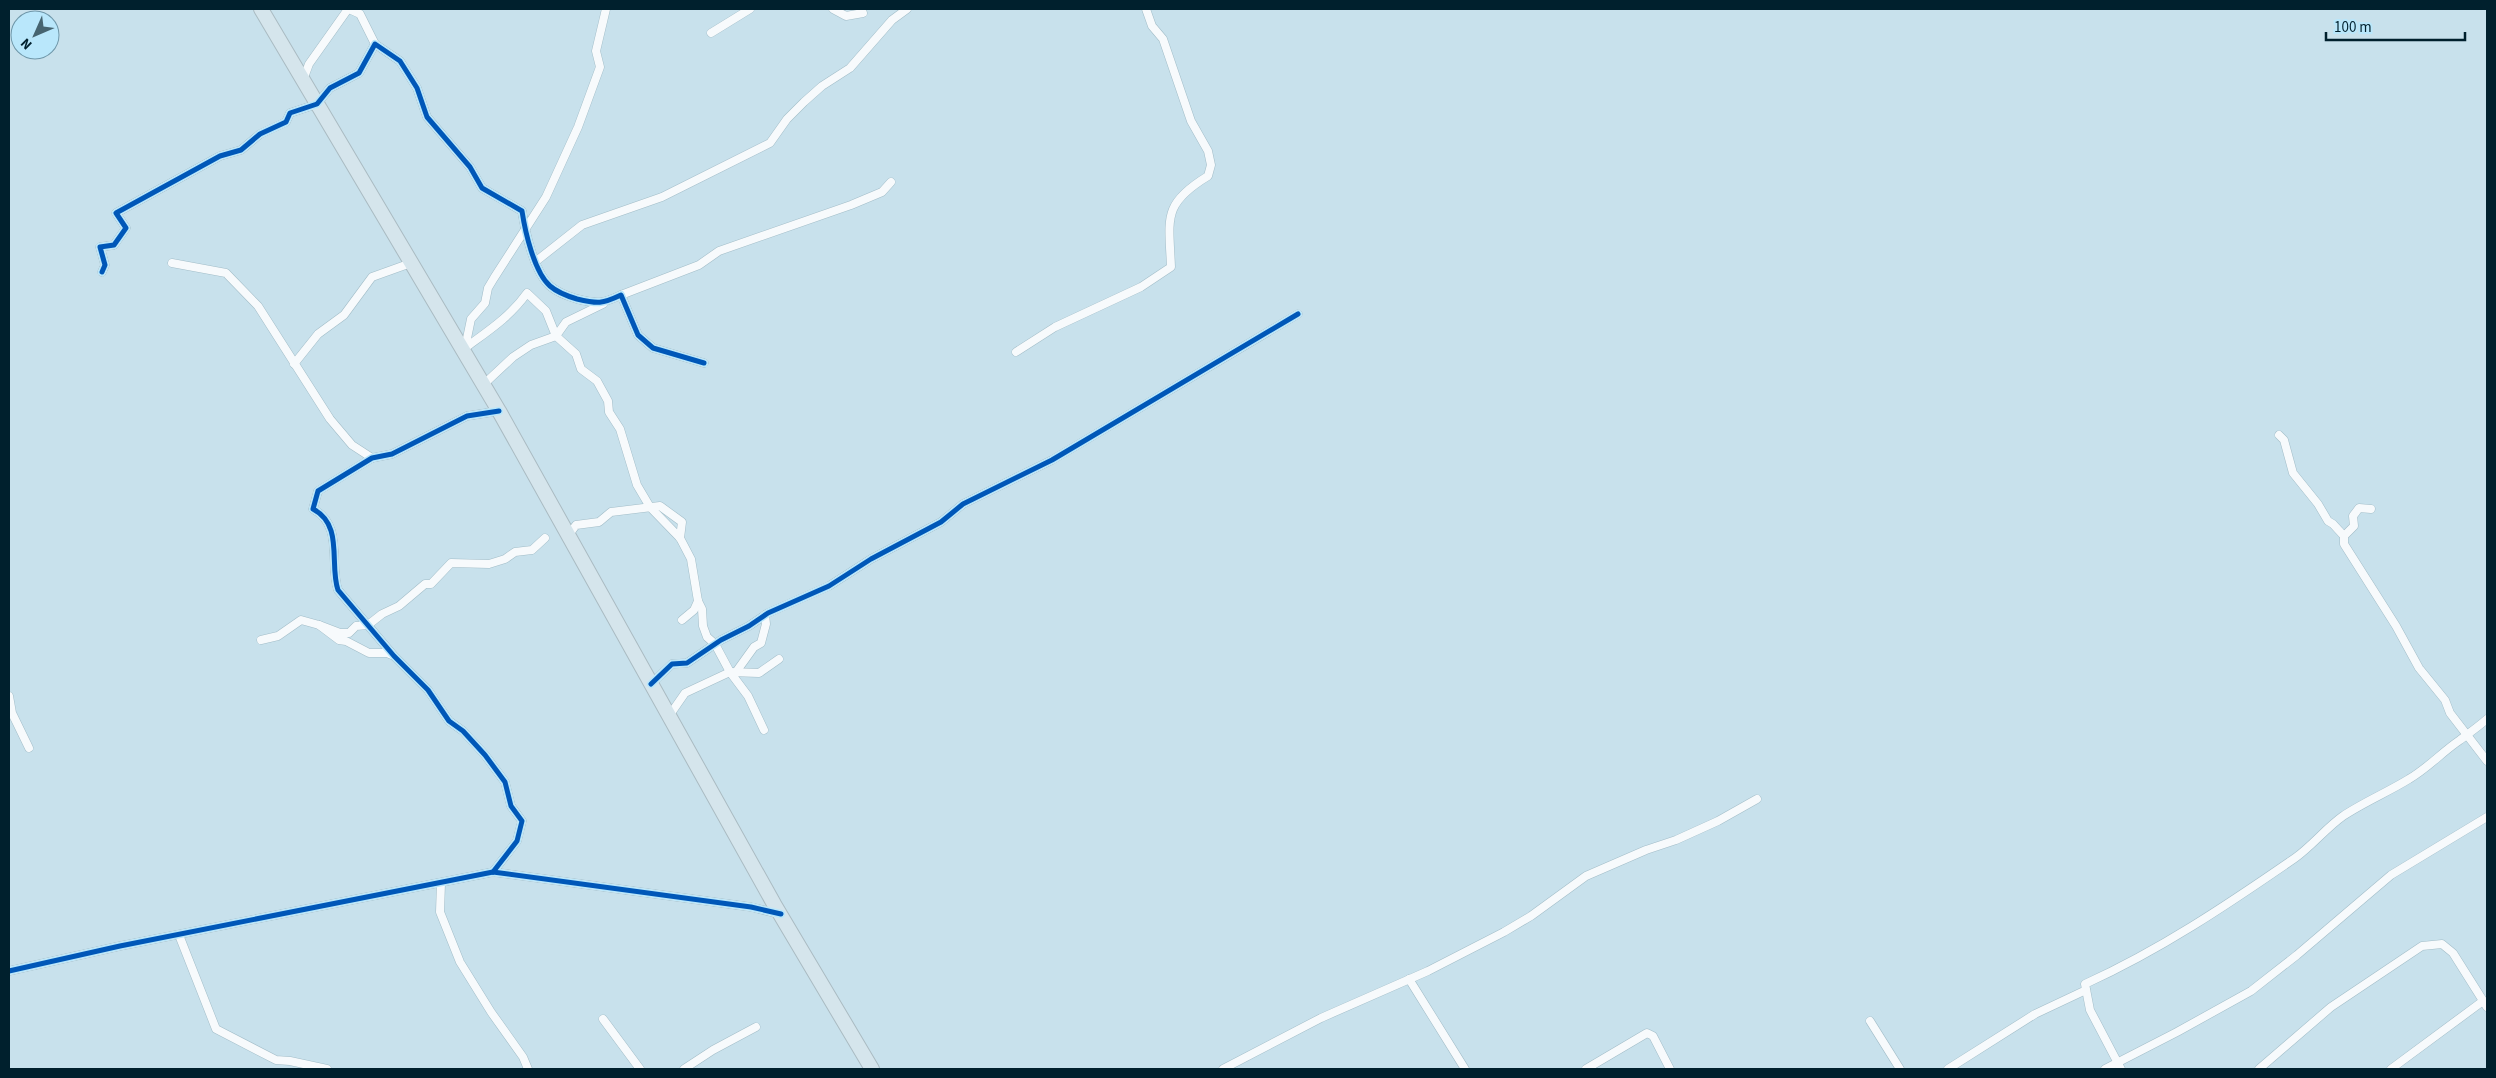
<svg xmlns="http://www.w3.org/2000/svg" width="2496" height="1078" viewBox="0 0 2496 1078" font-family="'Source Sans 3',sans-serif">
	<rect width="100%" height="100%" fill="#c8e1ec"/>
	<g fill="none" stroke-linecap="round" stroke-linejoin="round">
		<defs>
			<g id="street">
				<path d="M 349,9 L 360,14 L 375,44"/>
				<path d="M 833,9 L 846,16 L 863,13"/>
				<path d="M 711,33 L 750,9"/>
				<path d="M 303,80 L 309,64 L 348,9"/>
				<path d="M 535,262 L 582,225 L 662,197 L 770,143 L 787,119 L 804,102 L 822,86 L 850,68 L 892,20 L 907,9"/>
				<path d="M 172,263 L 226,273 L 258,306 L 330,419 L 352,445 L 372,458"/>
				<path d="M 102,272 L 105,265 L 100,247 L 114,245 L 126,228 L 116,213 L 220,156 L 241,150 L 260,134 L 286,122 L 290,113 L 317,104 L 330,88 L 359,73 L 375,44 L 400,61 L 417,88 L 427,117 L 470,167 L 482,188 L 522,211 C 525,231 534,272 550,286 C 558,293 567,296 577,299 C 598,304 602,304 621,295 L 638,335 L 653,348 L 704,363"/>
				<path d="M 621,295 L 699,265 L 719,251 L 851,205 L 882,192 L 891,182"/>
				<path d="M 465,348 C 488,331 510,317 527,293 L 546,311 L 556,336 L 576,354 L 581,369 L 597,381 L 608,401 L 609,412 L 620,429 L 637,485 L 650,507 L 680,538 L 691,559 L 698,601 L 702,609 L 703,626 L 707,637 L 715,644 L 730,672 L 748,696 L 764,730"/>
				<path d="M 465,348 L 471,319 L 485,303 L 488,288 L 494,278 L 546,197 L 578,127 L 600,67 L 596,51 L 606,9"/>
				<path d="M 1016,352 L 1055,327 L 1141,287 L 1171,267 C 1169,218 1162,204 1208,176 L 1211,165 L 1208,151 L 1191,121 L 1163,39 L 1152,26 L 1146,9"/>
				<path d="M 294,364 L 318,334 L 344,315 L 372,277 L 411,263"/>
				<path d="M 483,385 L 513,357 L 531,345 L 556,336 L 566,322 L 603,304"/>
				<path d="M 2279,435 L 2284,440 L 2293,473 L 2318,504 L 2328,521 L 2333,524 L 2344,536"/>
				<path d="M 2371,509 L 2359,508 L 2353,516 L 2354,526 L 2344,536 L 2344,544 L 2396,626 L 2419,668 L 2445,700 L 2450,713 L 2487,761"/>
				<path d="M 568,536 L 576,525 L 599,522 L 611,512 L 660,506 L 682,522 L 680,538"/>
				<path d="M 682,620 L 694,610 L 698,601"/>
				<path d="M 319,625 L 340,633 L 349,633 L 356,626 L 368,625 L 382,614 L 399,606 L 425,584 L 431,584 L 451,563 L 489,564 L 505,559 L 515,552 L 532,550 L 545,538"/>
				<path d="M 261,640 L 278,636 L 301,620 L 319,625 L 339,640 L 346,641 L 369,653 L 387,653 L 392,655"/>
				<path d="M 736,672 L 754,647 L 761,643 L 766,624 L 765,615"/>
				<path d="M 651,684 L 672,664 L 687,663 L 721,640 L 749,626 L 768,613 L 829,586 L 871,559 L 941,522 L 963,504 L 1052,460 L 1298,314"/>
				<path d="M 9,696 L 12,713 L 29,748"/>
				<path d="M 669,716 L 685,693 L 730,672 L 759,673 L 779,659"/>
				<path d="M 493,872 L 517,841 L 522,821 L 511,806 L 505,782 L 485,755 L 463,731 L 449,721 L 428,690 L 394,656 L 338,590 C 329,564 344,525 313,509 L 318,491 L 372,458 L 392,454 L 467,416 L 499,411"/>
				<path d="M 441,883 L 440,912 L 460,962 L 491,1012 L 523,1057 L 528,1069"/>
				<path d="M 179,935 L 216,1029 L 276,1060 L 290,1061 L 327,1069"/>
				<path d="M 9,971 L 120,946 L 493,872 L 751,907 L 779,914"/>
				<path d="M 1409,979 L 1465,1069"/>
				<path d="M 603,1019 L 640,1069"/>
				<path d="M 1870,1021 L 1900,1069"/>
				<path d="M 684,1069 L 713,1050 L 756,1027"/>
				<path d="M 1223,1069 L 1321,1018 L 1428,971 L 1504,932 L 1531,916 L 1586,876 L 1646,850 L 1676,840 L 1718,821 L 1757,799"/>
				<path d="M 1586,1069 L 1647,1033 L 1653,1036 L 1670,1069"/>
				<path d="M 1948,1069 L 2035,1014 L 2086,990"/>
				<path d="M 2105,1069 L 2177,1032 L 2251,991 L 2297,955 L 2391,875 L 2487,817"/>
				<path d="M 2121,1069 L 2090,1010 L 2085,984 C 2160,950 2227,905 2295,858 C 2312,846 2326,828 2343,816 C 2364,802 2388,792 2409,779 C 2428,768 2442,752 2460,740 C 2469,733 2478,727 2487,719"/>
				<path d="M 2259,1069 L 2331,1007 L 2422,946 L 2442,944 L 2453,953 L 2487,1007"/>
				<path d="M 2391,1069 L 2483,1001"/>
			</g>
			<path id="highway" d="M 261,9 L 499,411 L 774,904 L 872,1069"/>
		</defs>
		<use href="#street" stroke="#a2bdc8" stroke-width="9"/>
		<use href="#highway" stroke="#aabbc2" stroke-width="16"/>
		<use href="#street" stroke="#f7fafc" stroke-width="8"/>
		<use href="#highway" stroke="#d5e5ec" stroke-width="14"/>
		<defs>
			<g id="cycleway">
				<path d="M 102,272 L 105,265 L 100,247 L 114,245 L 126,228 L 116,213 L 220,156 L 241,150 L 260,134 L 286,122 L 290,113 L 317,104 L 330,88 L 359,73 L 375,44 L 400,61 L 417,88 L 427,117 L 470,167 L 482,188 L 522,211 C 525,231 534,272 550,286 C 558,293 567,296 577,299 C 598,304 602,304 621,295 L 638,335 L 653,348 L 704,363"/>
				<path d="M 651,684 L 672,664 L 687,663 L 721,640 L 749,626 L 768,613 L 829,586 L 871,559 L 941,522 L 963,504 L 1052,460 L 1298,314"/>
				<path d="M 493,872 L 517,841 L 522,821 L 511,806 L 505,782 L 485,755 L 463,731 L 449,721 L 428,690 L 394,656 L 338,590 C 329,564 344,525 313,509 L 318,491 L 372,458 L 392,454 L 467,416 L 499,411"/>
				<path d="M 9,971 L 120,946 L 493,872 L 751,907 L 781,914"/>
			</g>
		</defs>
		<use href="#cycleway" stroke="#b9e7fb" stroke-width="8"/>
		<use href="#cycleway" stroke="#0057b8" stroke-width="5"/>
	</g>
	<rect width="2496" height="1078" fill="none" stroke="#00202d" stroke-width="20"/>
	<g transform="translate(35 35) rotate(225)"><circle r="24" fill="#b9e7fb" stroke="#6f97a9"/>
	<path d="M0-4L9 19L0 12L-9 19Z" fill="#466470"/>
	<text y="-8" font-size="14" font-weight="bold" text-anchor="middle" fill="#00202d">N</text>
	</g>
	<path d="M2326 32v8h139v-8" fill="none" stroke="#00202d" stroke-width="2.5"/>
	<text x="2334" y="32" font-size="15" fill="#00202d" stroke="#b9e7fb" stroke-width="4" paint-order="stroke">100 m</text>
</svg>
